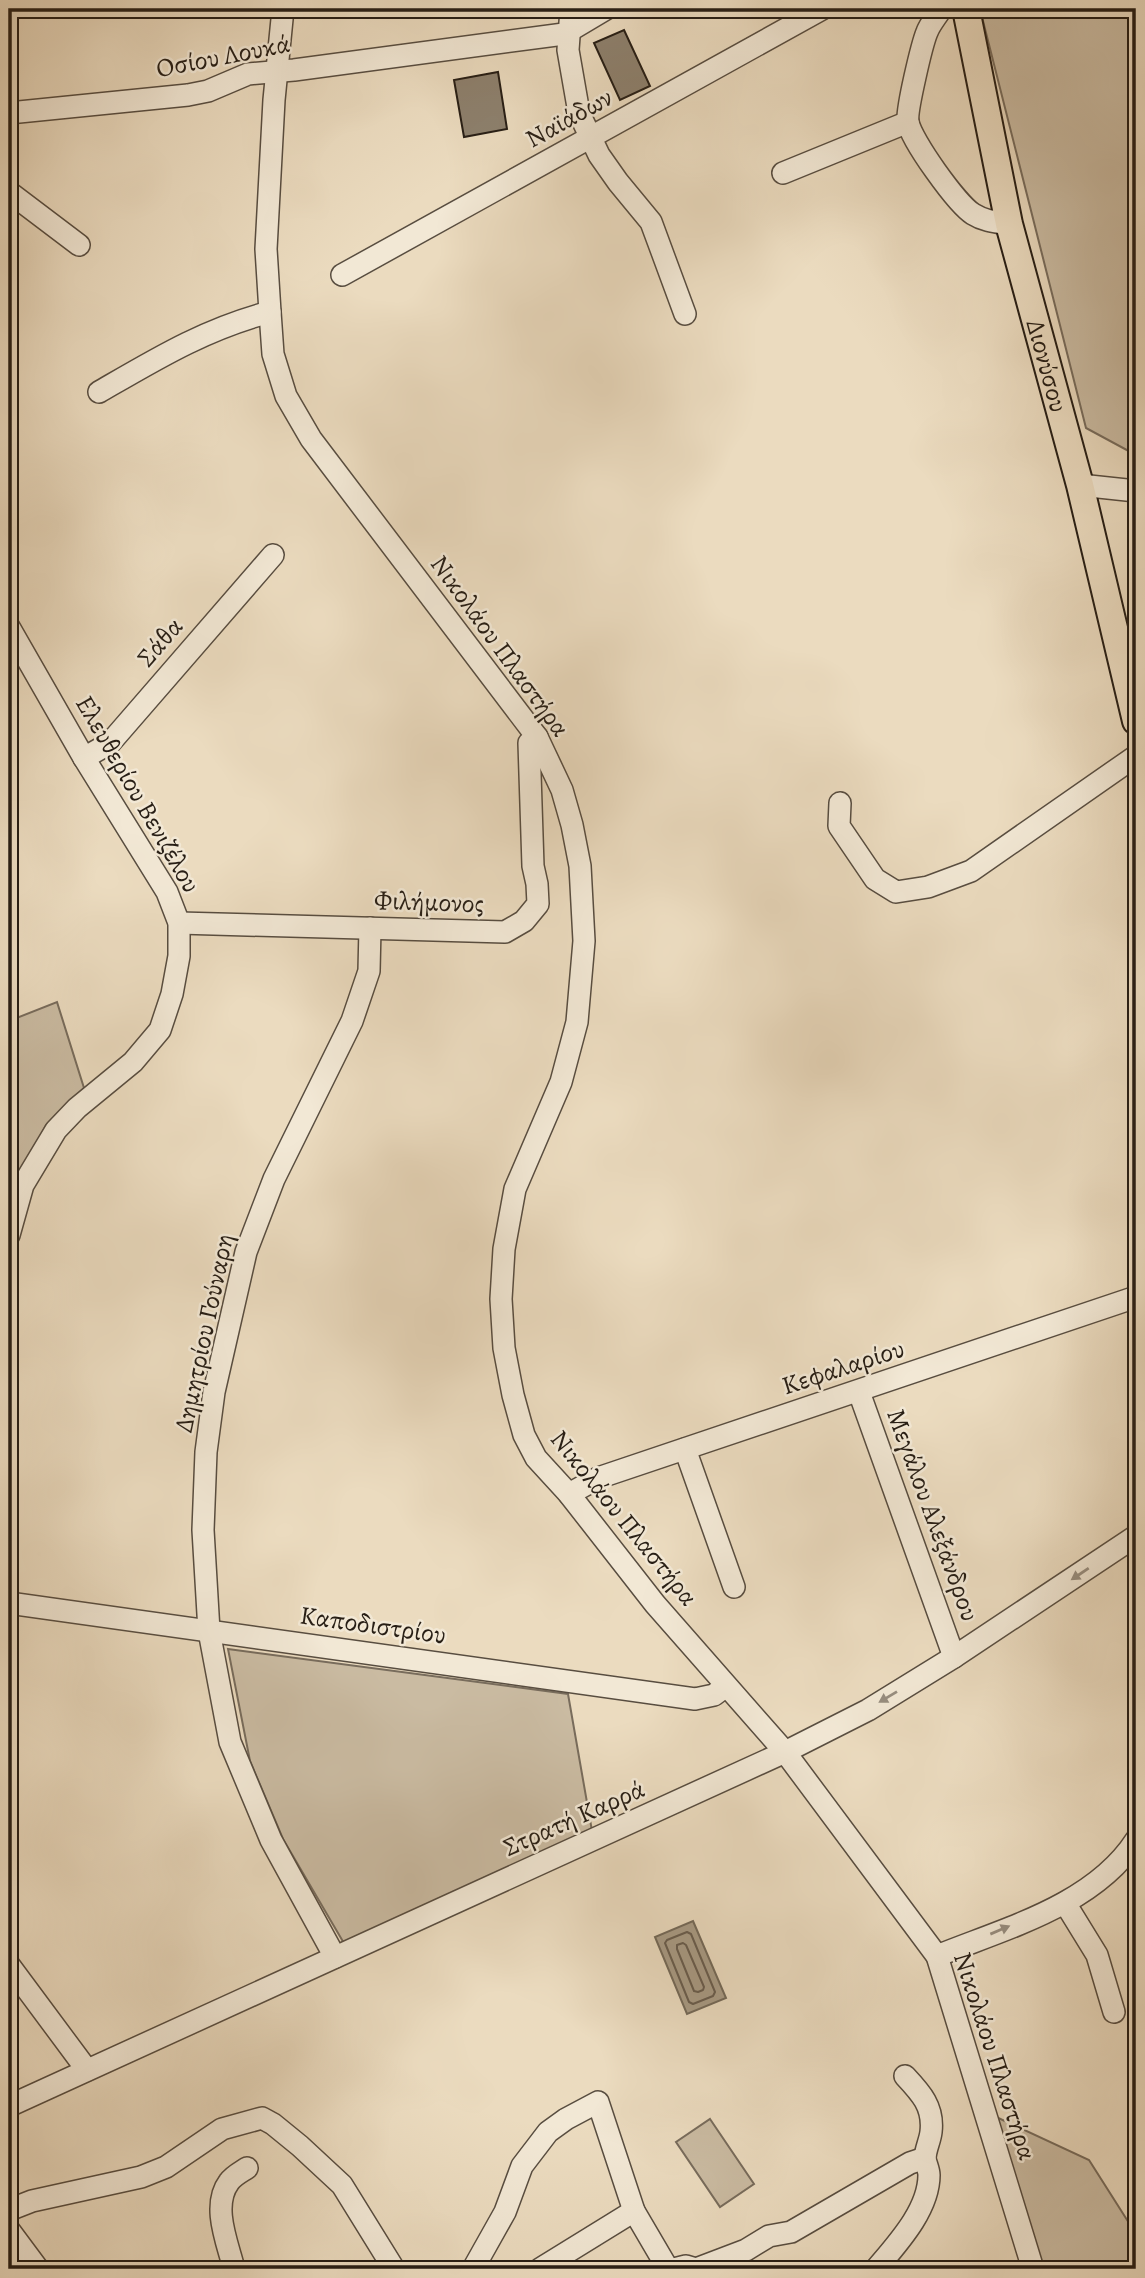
<svg xmlns="http://www.w3.org/2000/svg" width="1145" height="2278" viewBox="0 0 1145 2278" font-family="Alegreya,serif">
	<rect width="100%" height="100%" fill="#ebdbbf"/>
	<filter id="stains"><feTurbulence type="fractalNoise" baseFrequency=".00286" numOctaves="4"/><feColorMatrix values="0 0 0 0 .2 0 0 0 0 .09 0 0 0 0 .02 0 0 0 .5 -.17"/></filter>
	<radialGradient id="worn" r=".72"><stop offset=".6" stop-color="#630" stop-opacity="0"/><stop offset="1" stop-color="#630" stop-opacity=".3"/></radialGradient>
	<g fill="#cabba2" stroke="#786c5c" stroke-width="2">
		<path d="M 980,9 L 1136,9 L 1136,455 L 1086,428 Z"/>
		<path d="M 57,1002 L 84,1088 L 46,1125 L 25,1166 L 9,1208 L 9,1021 Z"/>
		<path d="M 228,1649 L 568,1694 L 592,1831 L 345,1945 L 283,1839 L 250,1761 Z"/>
		<path d="M 994,2116 L 1089,2160 L 1136,2234 L 1136,2269 L 1043,2269 Z"/>
		<path d="M 710,2119 L 754,2184 L 720,2207 L 676,2142 Z"/>
	</g>
	<path fill="#a89b85" stroke="#746958" stroke-width="2" d="M 693,1921 L 726,1998 L 687,2014 L 655,1937 Z"/>
	<g fill="none" stroke-linecap="round" stroke-linejoin="round">
		<g stroke="#685c4d" stroke-width="2">
			<path d="M 687,1932 L 691,1934 L 715,1992 L 713,1996 L 693,2004 L 689,2002 L 665,1943 L 667,1940 Z"/>
			<path d="M 683,1943 L 686,1945 L 704,1987 L 703,1990 L 698,1992 L 694,1991 L 677,1949 L 677,1945 Z"/>
		</g>
	</g>
	<g fill="#8d806d" stroke="#271e15" stroke-width="2">
		<path d="M 624,30 L 650,86 L 620,100 L 594,43 Z"/>
		<path d="M 498,72 L 507,129 L 464,137 L 454,80 Z"/>
	</g>
	<g fill="none" stroke-linecap="round" stroke-linejoin="round">
		<defs>
			<g id="minor">
				<path d="M 283,9 L 274,100 L 266,249 L 270,312 L 273,354 L 286,396 L 311,439 L 537,737 L 562,790 L 572,825 L 580,866 L 584,941 L 577,1022 L 561,1082 L 515,1189 L 504,1249 L 501,1299 L 504,1348 L 513,1395 L 524,1435 L 536,1458 L 569,1494 L 655,1604 L 785,1752 L 937,1956 L 1033,2269"/>
				<path d="M 571,9 L 568,50 L 579,113 L 599,155 L 618,182 L 651,222 L 685,314"/>
				<path d="M 941,9 C 937,16 930,24 927,32 C 922,44 906,111 908,122 C 911,140 957,204 973,214 C 984,221 996,222 1009,224"/>
				<path d="M 9,113 L 188,95 L 208,91 L 248,74 L 294,70 L 564,34 L 606,9"/>
				<path d="M 783,173 L 908,122"/>
				<path d="M 9,192 L 79,245"/>
				<path d="M 342,275 L 822,9"/>
				<path d="M 99,392 C 156,359 205,329 270,312"/>
				<path d="M 1080,485 L 1136,491"/>
				<path d="M 9,627 L 84,758 L 167,892 L 179,923 L 179,956 L 172,994 L 160,1030 L 133,1062 L 77,1108 L 56,1130 L 23,1185 L 9,1235"/>
				<path d="M 84,758 L 110,743 L 273,555"/>
				<path d="M 840,803 L 839,826 L 875,879 L 896,892 L 928,887 L 971,871 L 1136,756"/>
				<path d="M 179,923 L 505,932 L 524,921 L 538,904 L 537,884 L 533,866 L 529,743 L 537,737"/>
				<path d="M 859,1392 L 954,1657"/>
				<path d="M 685,1449 L 734,1587"/>
				<path d="M 569,1494 L 598,1478 L 1136,1297"/>
				<path d="M 9,1603 L 695,1699 L 714,1695 L 726,1686"/>
				<path d="M 1065,1903 L 1097,1955 L 1114,2012"/>
				<path d="M 937,1956 C 1006,1928 1094,1905 1136,1840"/>
				<path d="M 335,1957 L 271,1840 L 230,1742 L 209,1631 L 203,1530 L 206,1452 L 214,1392 L 246,1252 L 274,1179 L 352,1021 L 369,971 L 370,928"/>
				<path d="M 9,1965 L 87,2070"/>
				<path d="M 9,2106 L 785,1752 L 868,1710 L 954,1657 L 1136,1536"/>
				<path d="M 9,2210 L 32,2201 L 141,2177 L 166,2167 L 222,2129 L 262,2118 L 273,2124 L 300,2146 L 342,2185 L 394,2269"/>
				<path d="M 9,2230 L 38,2269"/>
				<path d="M 234,2269 C 228,2244 211,2206 229,2182 C 233,2176 241,2172 247,2168"/>
				<path d="M 473,2269 L 505,2212 L 522,2166 L 548,2132 L 566,2119 L 598,2102 L 634,2211 L 668,2269"/>
				<path d="M 540,2269 L 634,2211"/>
				<path d="M 674,2269 L 686,2266 L 696,2269 L 746,2250 L 769,2236 L 791,2232 L 910,2163 L 925,2158"/>
				<path d="M 876,2269 C 897,2244 929,2210 929,2175 C 929,2170 926,2164 925,2159 C 925,2150 930,2141 931,2132 C 934,2107 921,2093 905,2076"/>
			</g>
			<g id="major">
				<path id="s1" d="M 966,9 L 1009,224 L 1080,485 L 1136,721"/>
			</g>
		</defs>
		<use href="#minor" stroke="#584d40" stroke-width="24"/>
		<use href="#major" stroke="#271e15" stroke-width="30"/>
		<use href="#minor" stroke="#f2e8d5" stroke-width="21"/>
		<use href="#major" stroke="#ebdbbf" stroke-width="26"/>
	</g>
	<defs><path id="oneway-solid" d="M-6-.8H1V-3.2L6.5 0L1 3.2V.8H-6Z" transform="scale(1.75)"/></defs>
	<g fill="#978d7f">
		<use href="#oneway-solid" transform="translate(1080 1574) rotate(146)"/>
		<use href="#oneway-solid" transform="translate(888 1697) rotate(149)"/>
		<use href="#oneway-solid" transform="translate(1000 1930) rotate(-23)"/>
	</g>
	<g text-anchor="middle" dominant-baseline="central" stroke-width="5" stroke-linejoin="round" paint-order="stroke">
		<g font-size="26" fill="#271e15" stroke="#f2e8d5">
			<text transform="translate(223 56) rotate(-11)">Οσίου Λουκά</text>
			<text transform="translate(569 118) rotate(-29)">Ναϊάδων</text>
			<text stroke="none"><textPath href="#s1" startOffset="366">Διονύσου</textPath></text>
			<text transform="translate(160 642) rotate(-49)">Σάθα</text>
			<text transform="translate(500 646) rotate(54)">Νικολάου Πλαστήρα</text>
			<text transform="translate(138 794) rotate(60)">Ελευθερίου Βενιζέλου</text>
			<text transform="translate(429 902) rotate(2)">Φιλήμονος</text>
			<text transform="translate(204 1333) rotate(-78)">Δημητρίου Γούναρη</text>
			<text transform="translate(843 1367) rotate(-18)">Κεφαλαρίου</text>
			<text transform="translate(933 1515) rotate(70)">Μεγάλου Αλεξάνδρου</text>
			<text transform="translate(624 1518) rotate(51)">Νικολάου Πλαστήρα</text>
			<text transform="translate(373 1625) rotate(8)">Καποδιστρίου</text>
			<text transform="translate(574 1818) rotate(-24)">Στρατή Καρρά</text>
			<text transform="translate(995 2056) rotate(72)">Νικολάου Πλαστήρα</text>
		</g>
	</g>
	<rect width="1145" height="2278" fill="none" stroke="#ebdbbf" stroke-width="35"/>
	<rect x="10" y="10" width="1124" height="2257" fill="none" stroke="#271e15" stroke-width="3.5"/>
	<rect x="18" y="18" width="1110" height="2243" fill="none" stroke="#271e15" stroke-width="2"/>
	<rect width="100%" height="100%" filter="url(#stains)"/>
	<rect width="100%" height="100%" fill="url(#worn)"/>
</svg>
